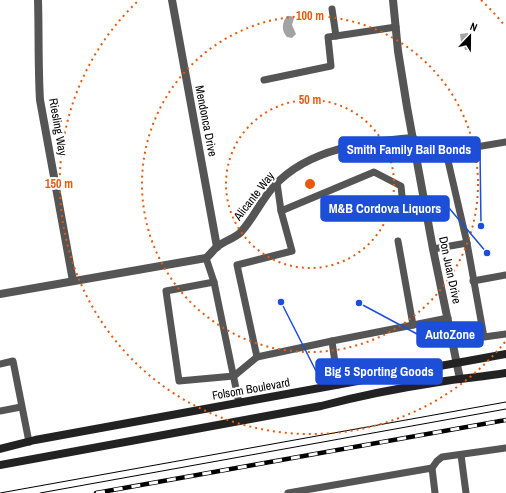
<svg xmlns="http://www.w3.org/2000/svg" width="506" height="493" viewBox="0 0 506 493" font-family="'Archivo Narrow',sans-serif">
	<rect width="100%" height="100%" fill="#fff"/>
	<g fill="#a3a3a3">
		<path d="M 287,16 L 291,16 L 294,18 L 292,25 L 296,34 L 292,38 L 287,37 C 281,31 282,22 287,16 Z"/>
		<path d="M 468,33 L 471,49 L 465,50 L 463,43 L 461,42 L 460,34 Z"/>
	</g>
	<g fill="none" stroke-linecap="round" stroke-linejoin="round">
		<g stroke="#555" stroke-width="7">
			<path d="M 332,9 L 336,36 L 396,27"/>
			<path d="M 264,80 L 331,66 L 328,37 L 336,36"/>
			<path d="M 281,211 L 374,172 L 401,186 L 404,215"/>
			<path d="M 467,243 L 484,337 L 506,334"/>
			<path d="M 433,249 L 467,243 L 446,152 L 506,142"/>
			<path d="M 206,258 L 214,282 L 239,403"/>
			<path d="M 473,281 L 506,275"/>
			<path d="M 214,282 L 166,291 L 179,381 L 234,376 L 257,357 L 332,341"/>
			<path d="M 413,325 L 448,318"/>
			<path d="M 257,357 L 237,265 L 292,251 L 281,211 L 277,183"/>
			<path d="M 0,364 L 13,361 L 29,442"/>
			<path d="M 338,385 L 332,341 L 413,325 L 398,241"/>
			<path d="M 0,411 L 21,407"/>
			<path d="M 461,455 L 466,493"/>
			<path d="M 432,468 L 435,493"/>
			<path d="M 288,493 L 432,468 L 437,461 L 442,457 L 506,448"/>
		</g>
		<g stroke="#555" stroke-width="8">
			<path d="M 38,0 C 39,33 38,66 40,100 L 73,281"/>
			<path d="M 172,0 L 217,247"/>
			<path d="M 393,0 L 398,51 L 407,107 L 433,249 L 460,379"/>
			<path d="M 0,294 L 206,258 C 210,255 213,250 217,247 C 224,241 233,239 240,233 C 254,218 261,200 274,186 C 309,148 365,142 413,138"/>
		</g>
		<g stroke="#222" stroke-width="8">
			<path d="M 0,449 L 35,440 L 506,354"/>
			<path d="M 0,465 L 321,406 C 359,396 399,388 439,382 C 461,378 484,377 506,373"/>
		</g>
		<g stroke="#000" stroke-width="1">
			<path d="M 0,493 L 506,402"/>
			<path d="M 40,493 L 506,409"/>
		</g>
		<defs>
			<path id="rail" d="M 96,493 L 506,420"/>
		</defs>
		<use href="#rail" stroke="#000" stroke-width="4.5"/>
		<use href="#rail" stroke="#fff" stroke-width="3" stroke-dasharray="9" stroke-linecap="butt"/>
	</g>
	<g fill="none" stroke="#e8590c" stroke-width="2" stroke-dasharray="2 4">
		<circle cx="310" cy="184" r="84"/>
		<circle cx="310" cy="184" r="168"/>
		<path d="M505 342A251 251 0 1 1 139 0M481 0A251 251 0 0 1 505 26"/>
	</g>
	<g text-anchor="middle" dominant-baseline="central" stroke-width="4" stroke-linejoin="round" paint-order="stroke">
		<g font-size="12" fill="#000" stroke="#fff">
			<text transform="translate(206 121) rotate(79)">Mendonca Drive</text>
			<text transform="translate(58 127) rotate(80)">Riesling Way</text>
			<text transform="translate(254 196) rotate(-52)">Alicante Way</text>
			<text transform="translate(450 270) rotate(78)">Don Juan Drive</text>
			<text transform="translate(251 389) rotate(-10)">Folsom Boulevard</text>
		</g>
	</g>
	<circle cx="310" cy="184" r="6" fill="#e8590c" stroke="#fff" stroke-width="2"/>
	<g font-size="12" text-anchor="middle" font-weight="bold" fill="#e8590c" stroke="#fff" stroke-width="4" stroke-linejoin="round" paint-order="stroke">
		<text x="310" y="20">100 m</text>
		<text x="310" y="104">50 m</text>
		<text x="59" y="188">150 m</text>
	</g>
	<path fill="none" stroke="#1d4ed8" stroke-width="1.5" d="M481 226L480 150M487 253L449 208M359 303L417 334M281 302L316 371"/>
	<g fill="#1d4ed8" stroke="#fff" stroke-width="1.5">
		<circle cx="481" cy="226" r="4"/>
		<circle cx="487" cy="253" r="4"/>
		<circle cx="359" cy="303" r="4"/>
		<circle cx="281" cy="302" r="4"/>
	</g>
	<g fill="#1d4ed8" stroke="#1d4ed8" stroke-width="1.5">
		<rect x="339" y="137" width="141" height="25" rx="4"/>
		<rect x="321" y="196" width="128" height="25" rx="4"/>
		<rect x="417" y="322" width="66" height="25" rx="4"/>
		<rect x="316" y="359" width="126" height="25" rx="4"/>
	</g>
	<g font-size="13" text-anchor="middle" font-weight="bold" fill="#fff">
		<text x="409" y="154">Smith Family Bail Bonds</text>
		<text x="385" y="213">M&amp;B Cordova Liquors</text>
		<text x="450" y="339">AutoZone</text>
		<text x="379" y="376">Big 5 Sporting Goods</text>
	</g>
	<g transform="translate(470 36) rotate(22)" stroke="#ffffff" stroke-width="3" paint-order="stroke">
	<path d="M0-3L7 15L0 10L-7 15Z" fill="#000000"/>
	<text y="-6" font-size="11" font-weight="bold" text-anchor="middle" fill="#000000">N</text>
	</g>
</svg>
